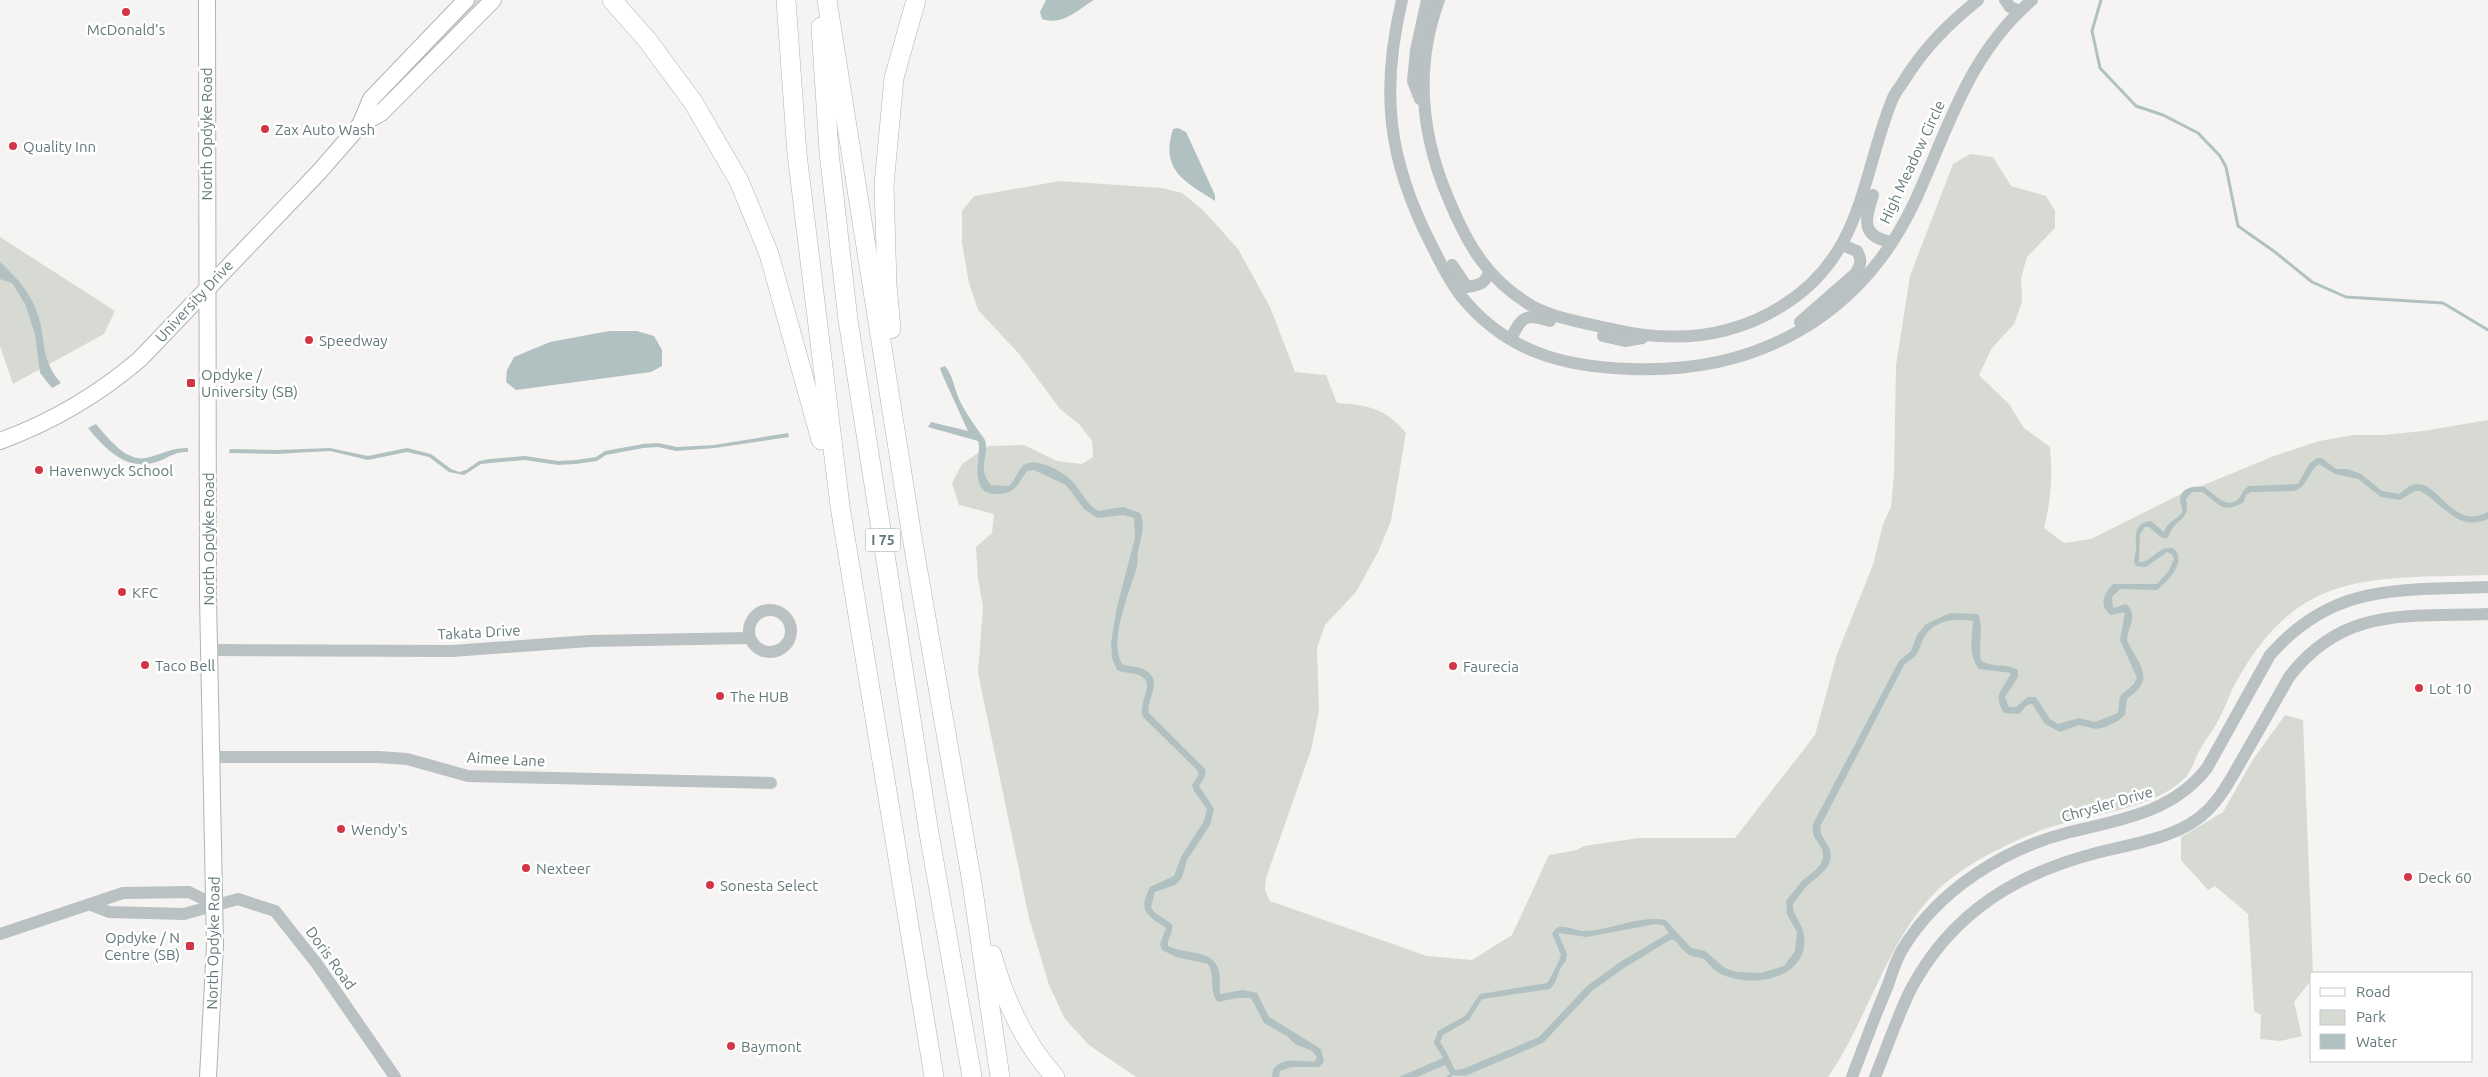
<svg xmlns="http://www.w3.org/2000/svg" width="2488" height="1077" viewBox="0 0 2488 1077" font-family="Ubuntu,sans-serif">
	<rect width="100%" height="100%" fill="#f5f4f2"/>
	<g fill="#d7dad2">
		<path d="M 475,0 L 483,0 L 377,109 L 375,107 Z"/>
		<path d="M 1970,154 L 1993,157 L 2011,186 L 2046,196 L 2055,211 L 2055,228 L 2027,257 L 2021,278 L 2022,302 L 2014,324 L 1992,348 L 1979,375 L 2009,404 L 2024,428 L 2050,447 C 2053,476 2051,500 2044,528 L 2064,543 L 2091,539 L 2177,496 L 2274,456 L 2319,441 L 2353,435 L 2383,435 L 2423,431 L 2488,420 L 2488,575 C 2368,579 2296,568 2233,688 C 2228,698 2225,708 2220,717 C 2215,728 2207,737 2201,748 C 2195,757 2192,772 2184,779 C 2155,807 2096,814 2058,825 C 2025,834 1968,862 1943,885 C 1888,934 1869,1019 1828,1077 L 1136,1077 L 1089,1045 L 1065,1019 L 1049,985 L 1029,918 L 978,673 L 983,607 L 978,579 L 976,547 L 992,533 L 994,514 L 959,505 L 952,483 L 962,464 L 988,446 L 1024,445 L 1057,461 L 1082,464 L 1093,457 L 1092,441 L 1079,424 L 1060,409 L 1020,355 L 978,310 L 969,283 L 962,243 L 962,211 L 974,196 L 1060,181 L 1162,188 L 1182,193 L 1204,211 L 1238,249 L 1270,307 L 1295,372 L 1326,375 L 1337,403 C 1368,405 1385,408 1406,433 L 1391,521 L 1378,552 L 1356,592 L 1325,625 L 1317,648 L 1319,711 L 1311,750 L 1266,878 L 1265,890 L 1270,901 L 1427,956 L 1472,960 L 1512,935 L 1549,855 L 1577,850 L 1584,846 L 1639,838 L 1735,838 L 1815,735 L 1837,654 L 1873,565 L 1883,524 L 1891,507 L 1894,473 L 1896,365 L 1910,276 L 1953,164 Z"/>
		<path d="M 0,237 L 115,311 L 104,334 L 13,384 L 0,346 Z"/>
		<path d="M 2285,715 L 2303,720 L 2313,973 L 2312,979 L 2294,1002 L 2302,1036 L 2280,1041 L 2260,1039 L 2261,1015 L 2254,1011 L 2248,914 L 2215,886 L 2208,890 L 2181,860 L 2181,837 L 2223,812 L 2252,761 Z"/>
	</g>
	<g fill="#b1c1c1" fill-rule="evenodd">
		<path d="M 1046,0 L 1094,0 C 1077,10 1063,26 1042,19 L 1040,12 Z"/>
		<path d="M 1178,128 L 1186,132 L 1215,195 L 1215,201 C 1184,181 1160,170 1173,129 Z"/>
		<path d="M 0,262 C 18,279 32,294 39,318 C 46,344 41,360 61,383 L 52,388 L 40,373 L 35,334 L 25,304 L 12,283 L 0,279 Z"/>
		<path d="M 609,331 L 637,331 L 654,336 L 662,350 L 662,366 L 651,372 L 516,390 L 506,382 L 507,370 L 514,357 L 550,342 Z"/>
		<path d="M 945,366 C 953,376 954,387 959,399 C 966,414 976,427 985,440 C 990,457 976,468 991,485 L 1008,486 C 1016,481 1017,470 1024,465 C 1036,457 1061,471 1070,479 C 1081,489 1085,503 1098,511 L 1123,507 L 1140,513 C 1146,526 1141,537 1138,551 C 1137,556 1138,561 1137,566 C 1130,593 1108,639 1122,664 C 1130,667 1138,666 1145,670 C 1165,681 1145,700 1149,713 L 1206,770 L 1205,776 L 1199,786 L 1214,809 L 1210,825 L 1187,860 L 1182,878 L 1175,885 L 1155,892 L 1151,907 L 1154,912 L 1172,924 C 1174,933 1167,938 1168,946 C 1185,955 1213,948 1219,971 C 1221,978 1219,987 1220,994 L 1243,990 L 1257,993 L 1269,1017 L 1321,1049 L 1324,1062 L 1319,1067 L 1291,1067 L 1280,1071 L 1279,1077 L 1272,1077 L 1273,1069 C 1285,1055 1300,1063 1315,1061 L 1317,1057 L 1312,1051 L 1295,1044 L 1287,1036 L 1264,1023 L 1251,998 L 1236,998 L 1218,1002 C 1208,991 1216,977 1208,964 L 1176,957 L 1162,950 L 1160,944 L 1166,928 C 1146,915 1138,911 1150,887 L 1174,876 L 1181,857 L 1204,821 L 1207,809 L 1194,791 L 1192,785 L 1199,774 L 1196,769 L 1143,717 C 1137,703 1156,684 1141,676 C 1134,672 1125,674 1117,670 L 1112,658 L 1111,643 L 1116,611 L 1135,538 L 1134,518 L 1123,515 L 1097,518 L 1084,509 L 1066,485 L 1034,470 L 1027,471 C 1017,485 1015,495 995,494 C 966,493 983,451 978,441 L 928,427 L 931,422 L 968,431 L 942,374 L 940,368 Z"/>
		<path d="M 96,424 C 108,438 128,465 150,457 C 164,453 172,448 188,448 L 188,452 C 175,451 170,457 159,461 C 128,473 106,450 88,428 Z"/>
		<path d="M 788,433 L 789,437 L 715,448 L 676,451 L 658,447 L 643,448 L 606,455 L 597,461 L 576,464 L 558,465 L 525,460 L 491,463 L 481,464 L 464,475 L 449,472 L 429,457 L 407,452 L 368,460 L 330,451 L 276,454 L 229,453 L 230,449 L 276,450 L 330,448 L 368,456 L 407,448 L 431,454 L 451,469 L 459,472 L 466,470 L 479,461 L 490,459 L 525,456 L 558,461 L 576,460 L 596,457 L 605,451 L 643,444 L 658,443 L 677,447 L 714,445 Z"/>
		<path d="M 2317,458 L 2322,458 L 2336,469 L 2347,469 L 2361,474 L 2382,491 L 2399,494 C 2403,491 2407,487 2412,485 C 2438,476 2451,532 2488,512 L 2488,519 C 2457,532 2445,505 2420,491 L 2415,491 L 2400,500 L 2381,497 L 2358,479 L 2335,474 L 2319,464 C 2307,472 2309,486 2294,491 L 2251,492 L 2246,495 L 2244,502 C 2220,515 2221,504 2202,492 L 2192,492 L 2186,499 C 2191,523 2174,517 2168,538 L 2162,538 L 2149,527 L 2145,527 L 2140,534 L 2139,562 C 2152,563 2158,545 2173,548 C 2188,561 2168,581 2157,590 L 2120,589 L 2112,597 L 2113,608 L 2126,604 C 2139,615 2128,626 2127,640 C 2132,654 2152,673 2139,688 C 2136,693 2131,695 2127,699 L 2125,715 L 2118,721 L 2105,727 L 2096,729 L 2079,725 L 2060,732 L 2045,724 L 2032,704 L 2027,705 L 2019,714 L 2004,713 C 1992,693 2003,691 2011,673 L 1979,669 C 1968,655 1972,637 1973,621 C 1955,618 1935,620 1924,637 C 1921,643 1920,650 1916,655 C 1913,659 1908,661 1904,665 L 1821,825 C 1818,836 1827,840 1830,850 C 1835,869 1815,877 1805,888 C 1801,893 1797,899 1793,904 C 1791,918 1810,926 1803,951 C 1794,982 1749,986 1723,975 C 1715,972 1711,966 1705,960 C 1700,956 1693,958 1688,954 C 1683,951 1679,944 1674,940 L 1670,940 L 1624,968 L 1592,991 L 1543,1043 L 1465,1076 L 1451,1075 L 1445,1065 L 1417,1077 L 1399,1077 L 1443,1058 L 1434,1043 L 1438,1031 L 1465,1016 L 1480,994 L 1547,983 C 1549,982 1560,959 1561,955 L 1552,934 C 1559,919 1574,932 1587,931 C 1614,929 1638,915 1666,920 L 1691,948 L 1705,951 L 1725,968 L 1736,972 L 1760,973 L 1784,966 L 1795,951 L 1797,932 L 1787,914 L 1786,901 C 1791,895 1796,888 1801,882 C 1809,874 1823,868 1823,855 C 1823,842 1808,839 1814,822 L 1899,661 L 1911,651 L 1917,635 L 1926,624 L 1950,613 L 1978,614 C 1984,627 1978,645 1981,660 C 1990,668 2007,663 2018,670 L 2018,677 L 2005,697 L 2009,707 L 2016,707 L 2028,697 L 2036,697 L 2050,719 L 2058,724 L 2079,718 L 2095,722 L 2118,713 L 2120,696 L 2134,684 L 2137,678 L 2120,640 L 2125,612 L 2111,615 C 2098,606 2104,593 2113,584 L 2157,584 L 2168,572 L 2174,559 L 2172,554 L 2167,552 L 2146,567 L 2136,566 C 2132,560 2135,557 2136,550 C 2136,536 2133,523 2151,521 L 2164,532 C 2168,520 2178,520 2182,512 C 2183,508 2180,504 2180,500 C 2180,488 2194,485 2204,487 C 2213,492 2227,512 2239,498 C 2243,493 2242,490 2249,486 L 2298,484 L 2309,464 ZM 1655,924 L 1663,925 L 1669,933 L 1620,962 L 1587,986 L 1539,1037 L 1463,1069 L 1455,1070 C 1450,1060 1447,1052 1440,1042 L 1443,1035 L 1469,1020 L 1482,999 L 1550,989 C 1559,981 1557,969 1566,961 L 1567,954 L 1558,933 L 1587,937 Z"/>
	</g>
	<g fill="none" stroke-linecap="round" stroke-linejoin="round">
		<g stroke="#b1c1c1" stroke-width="3">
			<path d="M 2101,0 L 2092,31 L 2100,68 L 2136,106 L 2163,115 L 2198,133 L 2220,156 L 2226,167 L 2238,226 L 2275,252 L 2312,282 L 2346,297 L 2443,303 L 2488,330"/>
			<path d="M 1448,1077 L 1451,1075"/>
		</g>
		<defs>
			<g id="major">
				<path d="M 207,0 L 208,597 L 215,945 L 208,1077"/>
				<path d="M 360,125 L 381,113 L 493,0"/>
				<path d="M 0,441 C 52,422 98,395 140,359 L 319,172 L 360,125 L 371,99 L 466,0"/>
			</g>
			<g id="highway">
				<path d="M 612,0 L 648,41 L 693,102 L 739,181 L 769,254 L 821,440"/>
				<path d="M 786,0 L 797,154 L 840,506 L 934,1077"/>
				<path d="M 827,0 L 912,537 L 972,883 L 1000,1077"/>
				<path d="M 821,27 L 829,152 L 848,320 L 929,833 L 972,1077"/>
				<path d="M 891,329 L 887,285 L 884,185 L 894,78 L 916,0"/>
				<path d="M 992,955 C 1004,998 1024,1043 1055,1077"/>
			</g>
		</defs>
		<use href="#major" stroke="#aeb5b6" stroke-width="18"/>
		<use href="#highway" stroke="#aeb4b5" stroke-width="20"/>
		<g stroke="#bac1c2" stroke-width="12">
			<path d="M 1402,0 C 1380,92 1388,160 1431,244 C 1440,262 1449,281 1461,296 C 1506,352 1564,367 1631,369 C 1757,374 1861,317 1915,201 C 1949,127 1968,55 2032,0"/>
			<path d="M 1439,0 C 1414,68 1421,135 1449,200 C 1468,246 1488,280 1532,306 C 1556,319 1586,323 1612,329 C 1671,343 1729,339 1782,306 C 1863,256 1861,178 1892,100 C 1895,92 1901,86 1905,79 C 1924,48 1949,23 1978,0"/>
			<path d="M 2005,0 L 2010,7 L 2020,11"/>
			<path d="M 1420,99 L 1413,81 L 1416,50 L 1427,0"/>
			<path d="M 1873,195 C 1865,219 1860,237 1892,242"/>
			<path d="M 1452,265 L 1467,287 C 1479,285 1486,284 1489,271"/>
			<path d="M 1800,322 L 1856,273 C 1861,264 1862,260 1857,251 L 1842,245"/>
			<path d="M 1603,336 L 1625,341 L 1642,338"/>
			<path d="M 1511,339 C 1521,317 1525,313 1550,321"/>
			<circle cx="770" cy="631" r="21"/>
			<path d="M 209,650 L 452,651 L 589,641 L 750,638"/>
			<path d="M 210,757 L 378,757 L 407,759 L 468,776 L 771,783"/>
			<path d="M 91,905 L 109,912 L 184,914 L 238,899 L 275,911 L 317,964 L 395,1077"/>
			<path d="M 0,934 L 123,893 L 189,892 L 215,905"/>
			<path d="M 1852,1077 C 1864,1046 1875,1015 1888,985 C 1892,973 1896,960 1902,950 C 1938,890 2003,849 2070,832 C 2121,820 2173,812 2207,768 L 2270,655 C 2334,582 2399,591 2488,587"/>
			<path d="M 1875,1077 C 1887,1048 1897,1017 1911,989 C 1952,912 2017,873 2100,852 C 2136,843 2180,838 2208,810 C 2223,795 2233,775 2244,756 C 2259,730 2274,704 2289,677 C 2343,606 2408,617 2488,614"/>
		</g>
		<use href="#major" stroke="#fff" stroke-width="16"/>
		<use href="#highway" stroke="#fff" stroke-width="19"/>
	</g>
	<g fill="#d23545" stroke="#fff" stroke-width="2">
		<circle cx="126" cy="12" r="5"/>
		<circle cx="265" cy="129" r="5"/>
		<circle cx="13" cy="146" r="5"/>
		<circle cx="309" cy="340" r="5"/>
		<rect x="186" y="378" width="10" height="10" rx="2.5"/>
		<circle cx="39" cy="470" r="5"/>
		<circle cx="122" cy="592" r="5"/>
		<circle cx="145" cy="665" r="5"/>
		<circle cx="1453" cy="666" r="5"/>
		<circle cx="2419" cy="688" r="5"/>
		<circle cx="720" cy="696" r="5"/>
		<circle cx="341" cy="829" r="5"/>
		<circle cx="526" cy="868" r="5"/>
		<circle cx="2408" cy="877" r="5"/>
		<circle cx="710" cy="885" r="5"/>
		<rect x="185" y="941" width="10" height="10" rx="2.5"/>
		<circle cx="731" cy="1046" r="5"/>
	</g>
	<g text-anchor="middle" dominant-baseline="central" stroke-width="5" stroke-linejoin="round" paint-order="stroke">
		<rect fill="#fff" stroke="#92a0a2" stroke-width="1" x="865.5" y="528.5" width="35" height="23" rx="4"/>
		<g font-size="14" font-weight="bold" fill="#63787a">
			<text x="883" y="540">I 75</text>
		</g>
		<g font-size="15" fill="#63787a" stroke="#fff" text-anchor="start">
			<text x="126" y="29" text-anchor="middle">McDonald's</text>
			<text x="275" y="129">Zax Auto Wash</text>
			<text x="23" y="146">Quality Inn</text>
			<text x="319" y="340">Speedway</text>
			<text x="201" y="374">Opdyke /<tspan x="201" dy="17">University (SB)</tspan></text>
			<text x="49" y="470">Havenwyck School</text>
			<text x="132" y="592">KFC</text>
			<text x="155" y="665">Taco Bell</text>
			<text x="1463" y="666">Faurecia</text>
			<text x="2429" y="688">Lot 10</text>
			<text x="730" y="696">The HUB</text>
			<text x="351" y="829">Wendy's</text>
			<text x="536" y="868">Nexteer</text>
			<text x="2418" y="877">Deck 60</text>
			<text x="720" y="885">Sonesta Select</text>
			<text x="180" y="937" text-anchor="end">Opdyke / N<tspan x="180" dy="17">Centre (SB)</tspan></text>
			<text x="741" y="1046">Baymont</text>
		</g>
		<g font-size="15" fill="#63787a" stroke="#fff">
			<text transform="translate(206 134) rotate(-90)">North Opdyke Road</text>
			<text transform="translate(1912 162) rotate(-65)">High Meadow Circle</text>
			<text transform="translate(194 301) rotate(-47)">University Drive</text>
			<text transform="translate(208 539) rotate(-90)">North Opdyke Road</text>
			<text transform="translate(479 632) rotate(-3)">Takata Drive</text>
			<text transform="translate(506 759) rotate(3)">Aimee Lane</text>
			<text transform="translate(2107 804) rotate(-16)">Chrysler Drive</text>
			<text transform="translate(213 943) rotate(-89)">North Opdyke Road</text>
			<text transform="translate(331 958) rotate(54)">Doris Road</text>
		</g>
	</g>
	<rect x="2310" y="972" width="162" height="90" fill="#ffffff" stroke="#c1c9ca"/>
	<rect x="2320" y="988" width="25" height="8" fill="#ffffff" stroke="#c1c9ca"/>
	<text x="2356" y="997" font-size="15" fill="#63787a">Road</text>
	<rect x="2320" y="1010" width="25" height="15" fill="#d7dad2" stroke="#c1c9ca"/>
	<text x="2356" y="1022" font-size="15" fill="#63787a">Park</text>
	<rect x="2320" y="1034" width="25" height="15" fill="#b1c1c1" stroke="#c1c9ca"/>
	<text x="2356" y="1047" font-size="15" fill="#63787a">Water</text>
</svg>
